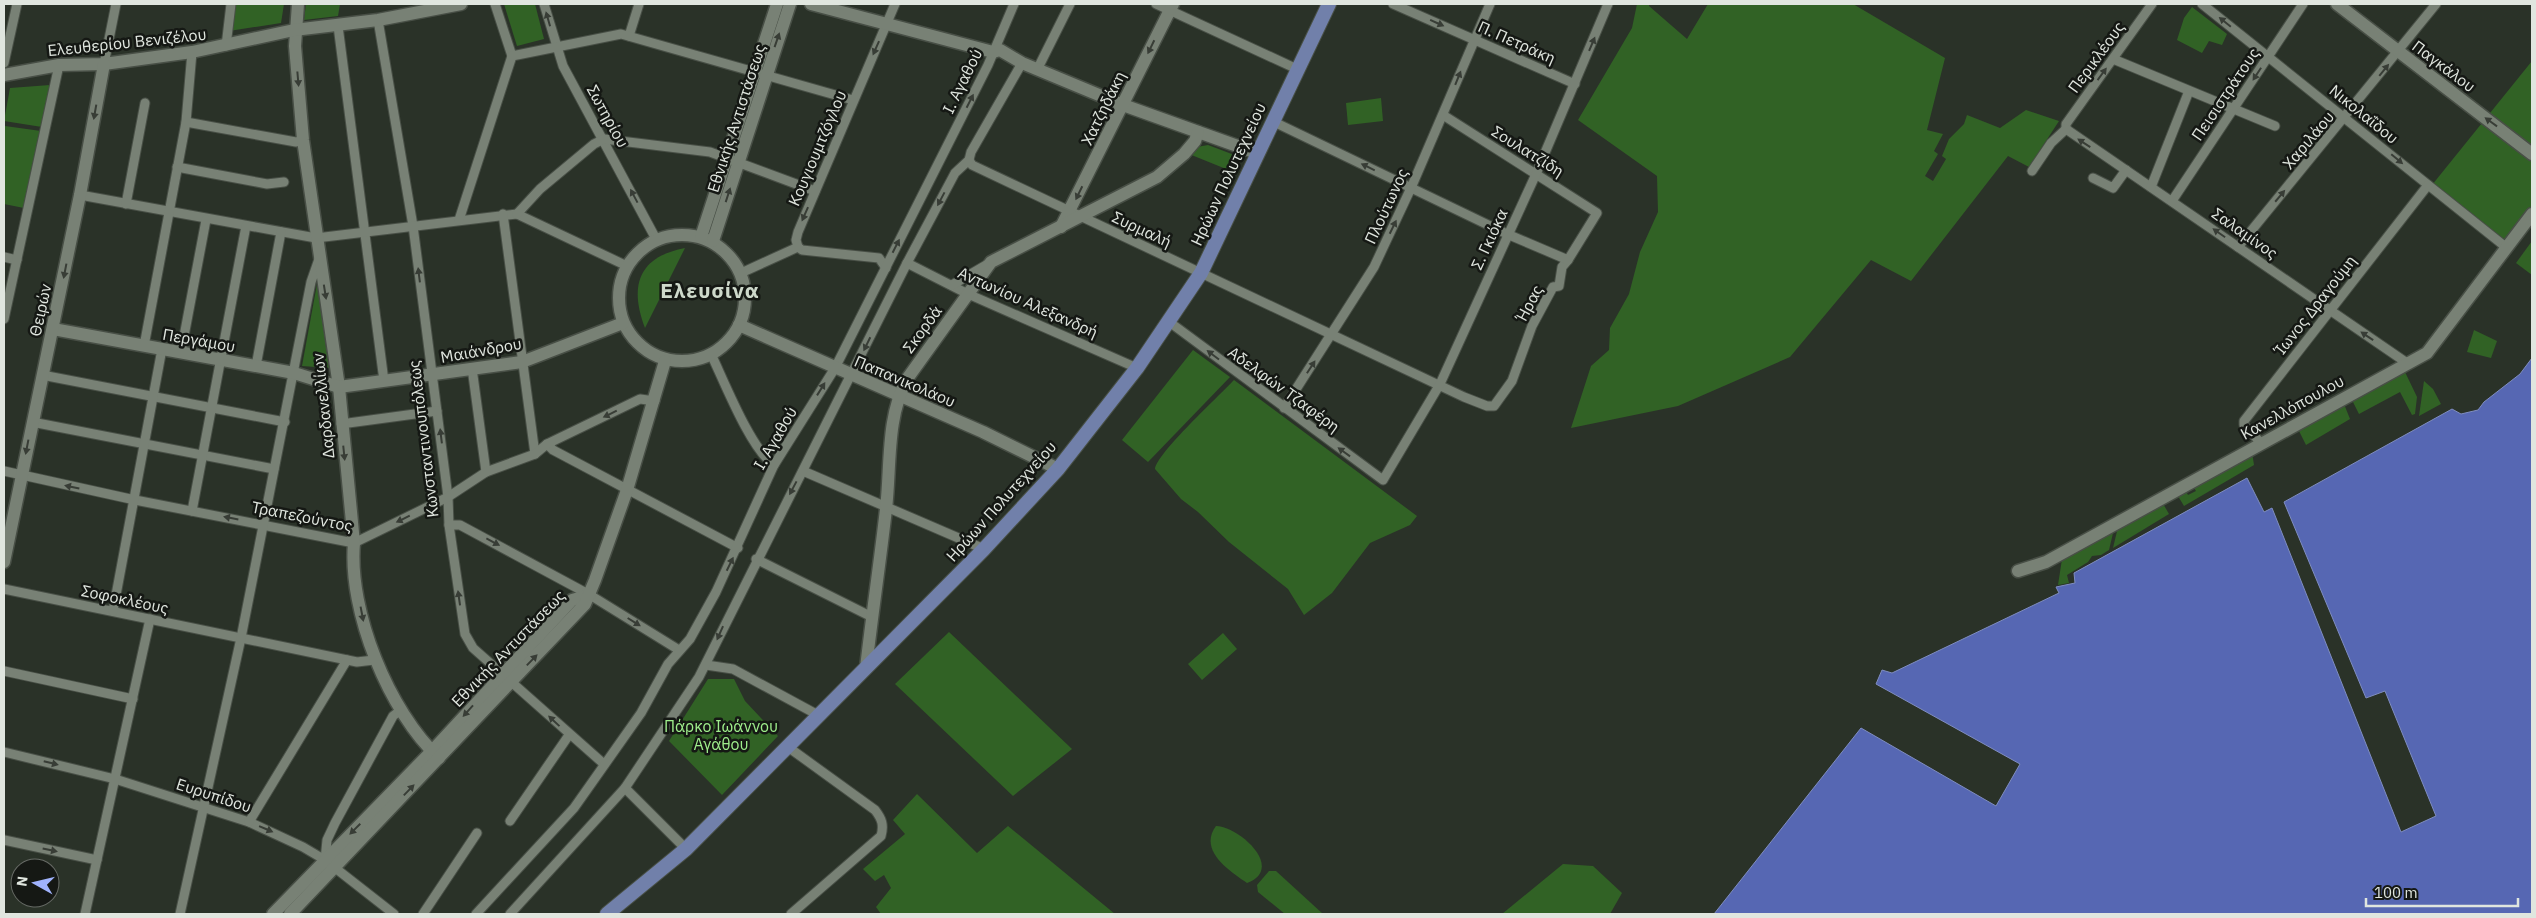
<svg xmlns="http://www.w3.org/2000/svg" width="2536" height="918" viewBox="0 0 2536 918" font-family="'IBM Plex Sans',sans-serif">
	<rect width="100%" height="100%" fill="#2a3228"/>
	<g fill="#316225">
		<path d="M 233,4 L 284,4 L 281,23 L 229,31 Z"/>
		<path d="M 306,4 L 340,4 L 338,16 L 304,20 Z"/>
		<path d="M 504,4 L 535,4 L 544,39 L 517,46 Z"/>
		<path d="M 1637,4 L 1649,4 L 1649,6 L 1687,39 L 1708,4 L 1853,4 L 1945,58 L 1927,130 L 1943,134 L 1934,151 L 1938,154 L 1925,176 L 1933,181 L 1946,159 L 1942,156 L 1949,139 L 1964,124 L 1967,115 L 2000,128 L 2026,110 L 2059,121 L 2029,167 L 2008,156 L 1911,281 L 1871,260 L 1790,357 L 1678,406 L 1571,428 L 1591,366 L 1609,350 L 1610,328 L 1629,294 L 1640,252 L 1658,212 L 1657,176 L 1578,120 L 1632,28 Z"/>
		<path d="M 2192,7 L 2227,34 L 2222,45 L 2209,41 L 2202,53 L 2177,40 L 2184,18 Z"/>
		<path d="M 2532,61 L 2532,208 L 2506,243 L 2432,185 Z"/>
		<path d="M 50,85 L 42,127 L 4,121 L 10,88 Z"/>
		<path d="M 1381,98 L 1383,121 L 1348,125 L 1346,103 Z"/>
		<path d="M 5,126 L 41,131 L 24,208 L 4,204 Z"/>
		<path d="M 1208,145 L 1237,156 L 1231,171 L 1189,154 L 1197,147 Z"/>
		<path d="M 2532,241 L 2532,275 L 2516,263 Z"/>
		<path d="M 685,248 L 645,328 C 629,286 638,257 685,248 Z"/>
		<path d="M 317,284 L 329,368 L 302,366 Z"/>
		<path d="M 2474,330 L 2497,341 L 2491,358 L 2467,352 Z"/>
		<path d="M 1193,350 L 1230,377 L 1148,462 L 1122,440 Z"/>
		<path d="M 2405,372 L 2417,397 L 2415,414 L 2412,415 L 2400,392 L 2359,414 L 2352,400 Z"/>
		<path d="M 1234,380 L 1417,516 L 1410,525 L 1370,543 L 1332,593 L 1304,615 L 1288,589 L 1229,542 L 1198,512 L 1181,499 L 1155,469 C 1157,453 1219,396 1234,380 Z"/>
		<path d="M 2424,381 L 2433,389 L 2441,404 L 2419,416 Z"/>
		<path d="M 2344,404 L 2350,419 L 2306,445 L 2298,429 Z"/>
		<path d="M 2252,452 L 2254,465 L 2184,506 L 2178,496 L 2186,491 L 2188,495 L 2196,491 L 2194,488 Z"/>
		<path d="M 2162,502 L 2169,514 L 2113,548 L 2118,527 Z"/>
		<path d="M 2114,529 L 2109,550 L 2101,555 L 2092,556 L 2088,562 L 2067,575 L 2069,583 L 2058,585 L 2062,559 Z"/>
		<path d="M 949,632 L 1072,749 L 1013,796 L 895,684 Z"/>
		<path d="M 1223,633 L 1237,649 L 1202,680 L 1188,664 Z"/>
		<path d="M 708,679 L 734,679 L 745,701 L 778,736 L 722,795 L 669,741 Z"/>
		<path d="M 917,794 L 977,853 L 1008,826 L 1115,914 L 881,914 L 876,907 L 891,888 L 884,875 L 875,881 L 863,869 L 905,834 L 893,820 Z"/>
		<path d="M 1216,826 C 1238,826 1286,868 1247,883 C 1229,871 1198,850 1216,826 Z"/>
		<path d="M 1563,864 L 1593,866 L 1622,893 L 1610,914 L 1502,914 Z"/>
		<path d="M 1269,871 L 1276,871 L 1323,914 L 1285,914 L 1258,892 L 1257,885 Z"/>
	</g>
	<path fill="#5667b3" stroke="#7f8dc0" d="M 2532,358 L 2532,914 L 1714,914 L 1861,728 L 1996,806 L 2020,764 L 1876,684 L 1882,670 L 1892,673 L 2059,593 L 2056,587 L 2075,583 L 2074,573 L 2247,478 L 2264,512 L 2272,508 L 2401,832 L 2436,816 L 2385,691 L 2366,698 L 2284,502 L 2452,409 L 2461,414 L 2478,410 L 2484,402 L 2520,374 Z"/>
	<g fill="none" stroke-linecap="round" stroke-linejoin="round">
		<defs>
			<g id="street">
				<path d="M 495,4 L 512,56"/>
				<path d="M 544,4 L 563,66 L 656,239"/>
				<path d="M 1156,4 L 1297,69"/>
				<path d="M 1393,4 L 1575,84"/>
				<path d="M 2202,4 L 2507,248"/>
				<path d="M 378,20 L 413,226 L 448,497 L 449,525 L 465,634 L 473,648 L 604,764"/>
				<path d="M 338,26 L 384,381"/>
				<path d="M 629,36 L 639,4"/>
				<path d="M 226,46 L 231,4"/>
				<path d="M 2113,59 L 2275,126"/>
				<path d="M 4,63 L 17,4"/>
				<path d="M 1022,63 L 971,152 L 969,160 L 972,165 L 1464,397 L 1487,406 L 1494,406 L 1512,381 L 1532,326 L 1553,287 L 1559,286 L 1562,267 L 1568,260 L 1597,213 L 1443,115"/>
				<path d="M 104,64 L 116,4"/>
				<path d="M 1038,68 L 1070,4"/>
				<path d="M 1272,121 L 1507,234 L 1568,260"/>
				<path d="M 186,122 L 296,142 L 303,140"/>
				<path d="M 2066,129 L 2407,363"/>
				<path d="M 2066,129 L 2066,124 L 2152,4"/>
				<path d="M 177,167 L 267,184 L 284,182"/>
				<path d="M 2032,171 L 2051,143 L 2066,129"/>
				<path d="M 2093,178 L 2113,188 L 2126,170"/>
				<path d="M 2151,187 L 2189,91"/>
				<path d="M 80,195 L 316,238 L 517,214 L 627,266"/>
				<path d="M 2172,201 L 2303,4"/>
				<path d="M 126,204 L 145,103"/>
				<path d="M 503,214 L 535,454"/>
				<path d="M 517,214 L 540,189 L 594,144 L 604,139 L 710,152 L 815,191"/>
				<path d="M 459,220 L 512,56 L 621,34 L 853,100"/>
				<path d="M 798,247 L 802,250 L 879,258 L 886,268"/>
				<path d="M 2238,247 L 2436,4"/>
				<path d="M 4,257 L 17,260"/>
				<path d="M 907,263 L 968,294 L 1137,368"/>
				<path d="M 741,273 L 798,247 L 796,240 L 798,232 L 895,4"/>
				<path d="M 952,285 L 988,264"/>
				<path d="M 4,319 L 59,65"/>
				<path d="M 1168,321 L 1383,480 L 1440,384 L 1536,174 L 1608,4"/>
				<path d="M 144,346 L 186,122 L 192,52"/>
				<path d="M 181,352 L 206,220"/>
				<path d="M 711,354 C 724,381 751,450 774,465"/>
				<path d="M 256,366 L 281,232"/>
				<path d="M 472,368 L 486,472"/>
				<path d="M 42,375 L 285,422"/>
				<path d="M 1284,408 L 1374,267 L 1411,188 L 1490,4"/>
				<path d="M 32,422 L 274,469"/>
				<path d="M 341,424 L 437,411"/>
				<path d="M 2261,443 L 2244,425 L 2244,421 L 2428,185"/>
				<path d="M 547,444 L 553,450 L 738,548"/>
				<path d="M 4,471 L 135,500 L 354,543 L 448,497 L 486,472 L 535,454 L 547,444 L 640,399 L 655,401"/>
				<path d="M 803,471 L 984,549"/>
				<path d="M 192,511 L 246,226"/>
				<path d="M 449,525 L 460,525 L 590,595 L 679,650"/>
				<path d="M 756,559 L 872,617"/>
				<path d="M 4,589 L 357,662 L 374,660"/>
				<path d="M 113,611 L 162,349"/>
				<path d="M 706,665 L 733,669 L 818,715"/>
				<path d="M 4,671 L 133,699"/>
				<path d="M 788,747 L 875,810 C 882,819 884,825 881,836 L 791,914"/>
				<path d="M 4,752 L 115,779 L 249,822 L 303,847 L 325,860 L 394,914"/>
				<path d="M 625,788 L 686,849"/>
				<path d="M 510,821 L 569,735"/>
				<path d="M 249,822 L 347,660"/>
				<path d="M 4,840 L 97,860"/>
				<path d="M 325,860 L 327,840 L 335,823 L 393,716 L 401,710"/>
				<path d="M 85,914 L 150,619"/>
				<path d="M 180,914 L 241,638 L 311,282 L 319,259"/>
				<path d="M 423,914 L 477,833"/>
				<path d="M 476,914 L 574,808 L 641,713 L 668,664 L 690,639 L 716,592 L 774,465 L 835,368 L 988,65 L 1014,4"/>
				<path d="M 510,914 L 625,788 L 699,677 L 907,263 L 955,173 L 969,160"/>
			</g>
			<g id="secondary">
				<path d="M 298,4 L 295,46 L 303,140 L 339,387 L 354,543 C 348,611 389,712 439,758"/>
				<path d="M 811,4 L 993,52 L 1000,50 L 1022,63 L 1123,105 L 1257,153"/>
				<path d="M 2337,4 L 2532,154"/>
				<path d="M 4,75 L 59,65 L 104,64 L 192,52 L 294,30 L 378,20 L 461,4"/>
				<path d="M 1061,227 L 1173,4"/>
				<circle cx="682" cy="298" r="63"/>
				<path d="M 701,237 L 777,4"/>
				<path d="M 713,241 L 790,4"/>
				<path d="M 739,325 L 983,432 L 1058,469"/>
				<path d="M 53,329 L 294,373 L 339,387 L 522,362 L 623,323"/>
				<path d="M 4,562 L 80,195 L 104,64"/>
				<path d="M 2018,571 L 2046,562 L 2427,353 L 2532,214"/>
				<path d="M 866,668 C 872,615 880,562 886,509 C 891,466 886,418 907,379 L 991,262 L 1157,177 L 1184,154 L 1195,141 L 1198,132"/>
				<path d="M 273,914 L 432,751 L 572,600 L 590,595"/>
				<path d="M 290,914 L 585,604 L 595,580 L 627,490 L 665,361"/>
			</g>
			<path id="primary" d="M 607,914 L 686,849 L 984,549 L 1058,469 L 1137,368 L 1201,273 L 1329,4"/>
		</defs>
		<use href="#street" stroke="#484f46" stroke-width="11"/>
		<use href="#secondary" stroke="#484f46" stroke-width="15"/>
		<use href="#primary" stroke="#484f46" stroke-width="16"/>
		<use href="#street" stroke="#788175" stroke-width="9"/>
		<use href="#secondary" stroke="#788175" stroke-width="12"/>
		<use href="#primary" stroke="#7180aa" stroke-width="14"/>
	</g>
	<defs><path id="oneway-solid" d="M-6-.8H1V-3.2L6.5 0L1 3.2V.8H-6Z" transform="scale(1.25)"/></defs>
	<g fill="#383d36">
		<use href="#oneway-solid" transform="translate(548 19) rotate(-106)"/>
		<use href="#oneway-solid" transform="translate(2225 22) rotate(-141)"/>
		<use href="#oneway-solid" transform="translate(1437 23) rotate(24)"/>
		<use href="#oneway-solid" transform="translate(777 40) rotate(-71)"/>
		<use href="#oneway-solid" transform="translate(1592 44) rotate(-67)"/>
		<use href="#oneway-solid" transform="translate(1151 47) rotate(116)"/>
		<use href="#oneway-solid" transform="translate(876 48) rotate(114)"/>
		<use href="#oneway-solid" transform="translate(2384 70) rotate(-51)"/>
		<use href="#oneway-solid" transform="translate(2102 74) rotate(-54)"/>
		<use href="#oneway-solid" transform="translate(2257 74) rotate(123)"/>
		<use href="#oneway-solid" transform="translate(1458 78) rotate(-68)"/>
		<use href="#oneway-solid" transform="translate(298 79) rotate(85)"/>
		<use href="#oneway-solid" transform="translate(970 101) rotate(-63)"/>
		<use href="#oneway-solid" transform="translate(95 112) rotate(100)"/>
		<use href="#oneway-solid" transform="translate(2491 122) rotate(-144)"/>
		<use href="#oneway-solid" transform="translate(2084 143) rotate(-147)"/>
		<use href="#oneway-solid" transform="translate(2397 159) rotate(40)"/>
		<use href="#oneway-solid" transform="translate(1368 167) rotate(-154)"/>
		<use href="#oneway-solid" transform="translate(1079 193) rotate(116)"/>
		<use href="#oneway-solid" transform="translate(728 195) rotate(-72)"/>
		<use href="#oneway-solid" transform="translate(634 196) rotate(-118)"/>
		<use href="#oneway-solid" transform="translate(2280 196) rotate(-50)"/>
		<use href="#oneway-solid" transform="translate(941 199) rotate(118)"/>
		<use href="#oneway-solid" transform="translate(805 214) rotate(114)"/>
		<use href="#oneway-solid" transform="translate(1393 227) rotate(-64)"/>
		<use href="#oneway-solid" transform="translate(2219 233) rotate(-145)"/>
		<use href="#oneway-solid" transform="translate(896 246) rotate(-63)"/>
		<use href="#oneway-solid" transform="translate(65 271) rotate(101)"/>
		<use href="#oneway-solid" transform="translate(419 275) rotate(-97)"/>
		<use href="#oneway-solid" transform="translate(325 292) rotate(81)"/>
		<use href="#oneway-solid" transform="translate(2367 336) rotate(-146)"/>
		<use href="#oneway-solid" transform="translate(867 344) rotate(116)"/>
		<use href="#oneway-solid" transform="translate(1213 355) rotate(-143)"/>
		<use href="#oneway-solid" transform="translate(1311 367) rotate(-57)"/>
		<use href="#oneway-solid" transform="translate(821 389) rotate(-58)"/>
		<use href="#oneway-solid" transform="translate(610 414) rotate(154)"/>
		<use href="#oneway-solid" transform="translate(441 436) rotate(-97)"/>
		<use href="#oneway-solid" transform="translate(27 447) rotate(101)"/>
		<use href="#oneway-solid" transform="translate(1344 452) rotate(-144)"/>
		<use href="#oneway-solid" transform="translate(344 453) rotate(84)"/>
		<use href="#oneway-solid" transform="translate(72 487) rotate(-168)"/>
		<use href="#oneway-solid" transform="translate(793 488) rotate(118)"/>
		<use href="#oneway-solid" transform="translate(231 518) rotate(-169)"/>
		<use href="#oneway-solid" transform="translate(403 519) rotate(154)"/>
		<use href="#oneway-solid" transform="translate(493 542) rotate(28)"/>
		<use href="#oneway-solid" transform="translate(730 564) rotate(-64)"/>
		<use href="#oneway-solid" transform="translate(459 598) rotate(-98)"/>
		<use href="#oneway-solid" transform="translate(362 614) rotate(79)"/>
		<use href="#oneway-solid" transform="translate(634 622) rotate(32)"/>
		<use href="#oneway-solid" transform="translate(720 633) rotate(114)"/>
		<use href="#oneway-solid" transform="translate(532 660) rotate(-46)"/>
		<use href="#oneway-solid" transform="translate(468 711) rotate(132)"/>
		<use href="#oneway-solid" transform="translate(554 721) rotate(-137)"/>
		<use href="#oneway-solid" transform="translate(51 763) rotate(14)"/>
		<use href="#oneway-solid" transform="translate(409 790) rotate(-46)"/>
		<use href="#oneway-solid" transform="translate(266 829) rotate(23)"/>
		<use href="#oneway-solid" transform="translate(355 829) rotate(135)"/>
		<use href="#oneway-solid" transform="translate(50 850) rotate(12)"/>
	</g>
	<g text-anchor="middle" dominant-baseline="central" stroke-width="5" stroke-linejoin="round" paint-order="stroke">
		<g font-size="16" fill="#e0e6df" stroke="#151814">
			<text transform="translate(127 42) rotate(-6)">Ελευθερίου Βενιζέλου</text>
			<text transform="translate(1517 42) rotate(24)">Π. Πετράκη</text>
			<text transform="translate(2096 57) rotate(-54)">Περικλέους</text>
			<text transform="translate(2444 66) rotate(37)">Παγκάλου</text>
			<text transform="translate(962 81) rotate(-64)">Ι. Αγαθού</text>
			<text transform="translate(2225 94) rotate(-56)">Πεισιστράτους</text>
			<text transform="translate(1103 108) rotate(-64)">Χατζηδάκη</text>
			<text transform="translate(2364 114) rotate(39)">Νικολαΐδου</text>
			<text transform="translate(608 116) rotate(61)">Σωτηρίου</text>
			<text transform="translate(736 118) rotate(-72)">Εθνικής Αντιστάσεως</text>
			<text transform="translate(2308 140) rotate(-50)">Χαριλάου</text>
			<text transform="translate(817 148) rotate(-67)">Κουγιουμτζόγλου</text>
			<text transform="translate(1528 151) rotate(32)">Σουλατζίδη</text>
			<text transform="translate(1228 174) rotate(-65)">Ηρώων Πολυτεχνείου</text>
			<text transform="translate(1386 206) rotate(-65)">Πλούτωνος</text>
			<text transform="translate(1142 229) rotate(25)">Συρμαλή</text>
			<text transform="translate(2245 233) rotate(35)">Σαλαμίνος</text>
			<text transform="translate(1489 239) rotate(-65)">Σ. Γκιόκα</text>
			<text transform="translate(1028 302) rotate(24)">Αντωνίου Αλεξανδρή</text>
			<text transform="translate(1529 303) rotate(-62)">Ήρας</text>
			<text transform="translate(2315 305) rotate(-52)">Ίωνος Δραγούμη</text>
			<text transform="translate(40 310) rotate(-78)">Θειρών</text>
			<text transform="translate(922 329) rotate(-54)">Σκορδά</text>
			<text transform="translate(199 340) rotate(10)">Περγάμου</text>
			<text transform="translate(481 350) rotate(-10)">Μαιάνδρου</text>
			<text transform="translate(905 381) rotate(23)">Παπανικολάου</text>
			<text transform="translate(1284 389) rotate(36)">Αδελφών Τζαφέρη</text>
			<text transform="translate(323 406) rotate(-96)">Δαρδανελλίων</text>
			<text transform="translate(2292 407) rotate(-29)">Κανελλόπουλου</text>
			<text transform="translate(775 438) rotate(-60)">Ι. Αγαθού</text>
			<text transform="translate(423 439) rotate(-97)">Κωνσταντινουπόλεως</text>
			<text transform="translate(1001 501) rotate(-48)">Ηρώων Πολυτεχνείου</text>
			<text transform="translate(302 516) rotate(11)">Τραπεζούντος</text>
			<text transform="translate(125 599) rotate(12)">Σοφοκλέους</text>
			<text transform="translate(508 648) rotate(-46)">Εθνικής Αντιστάσεως</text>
			<text transform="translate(214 795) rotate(18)">Ευρυπίδου</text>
		</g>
		<g font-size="16" fill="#9fee8c" stroke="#151814">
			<text x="721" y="726">Πάρκο Ιωάννου<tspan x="721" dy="18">Αγάθου</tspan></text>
		</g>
		<g font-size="21" font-weight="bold" letter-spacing="1" fill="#ced9cb" stroke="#151814">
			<text x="710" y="290">Ελευσίνα</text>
		</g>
	</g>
	<rect width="2536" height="918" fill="none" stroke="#e0e6df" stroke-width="10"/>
	<g transform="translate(35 883) rotate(278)"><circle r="24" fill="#151814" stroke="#666a65"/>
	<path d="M0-4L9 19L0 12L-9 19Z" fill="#a0b3fd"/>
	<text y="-8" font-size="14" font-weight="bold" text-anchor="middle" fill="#e0e6df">N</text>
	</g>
	<path d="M2366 898v8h152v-8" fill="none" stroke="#e0e6df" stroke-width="2.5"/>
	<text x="2374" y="898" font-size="15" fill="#e0e6df" stroke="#151814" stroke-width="4" paint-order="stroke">100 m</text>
</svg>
